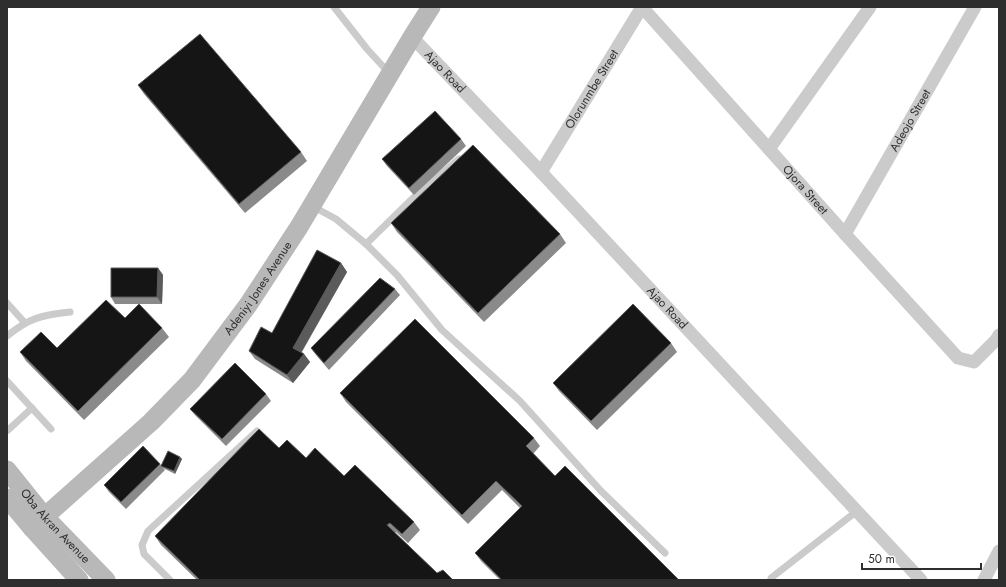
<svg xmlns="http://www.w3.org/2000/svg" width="1006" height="587" viewBox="0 0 1006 587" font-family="Jost,sans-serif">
	<rect width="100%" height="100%" fill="#fff"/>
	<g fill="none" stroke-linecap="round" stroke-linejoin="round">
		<g stroke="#cbcbcb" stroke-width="7">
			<path d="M 334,7 L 367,49 L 390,74"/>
			<path d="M 312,206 L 336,219 L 366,244 L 397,275 L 442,330 L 520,401 L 601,491 L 665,553"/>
			<path d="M 366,244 L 412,199 L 459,159"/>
			<path d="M 7,303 L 25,323"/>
			<path d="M 7,336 C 29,318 42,315 70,312"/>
			<path d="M 7,381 L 51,429"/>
			<path d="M 7,431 L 32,408"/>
			<path d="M 170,580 L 144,554 L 142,545 L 148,531 L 257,431"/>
			<path d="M 771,580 L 771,578 L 857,511"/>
		</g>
		<g stroke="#cbcbcb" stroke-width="13">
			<path id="s1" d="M 642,7 L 845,234 L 958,358 L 974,362 L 996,340 L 999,335"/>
			<path id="s2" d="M 412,37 L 541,172 L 921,580"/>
			<path d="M 769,149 L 870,7"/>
			<path id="s3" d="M 541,172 L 642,7"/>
			<path id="s4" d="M 845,234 L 975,7"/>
			<path d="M 984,580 L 999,551"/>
		</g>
		<g stroke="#b8b8b8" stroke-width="19">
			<path id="s5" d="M 7,470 L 44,516 L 106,580"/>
			<path d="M 7,498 L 32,528 L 79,580"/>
			<path id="s6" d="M 32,528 L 151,422 L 192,380 L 248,305 L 299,227 L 412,37 L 431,7"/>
		</g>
	</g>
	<g fill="#8a8a8a">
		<path d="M 138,85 L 301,152 L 307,161 L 245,213 L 144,94 Z"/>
		<path d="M 461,139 L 466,146 L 414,195 L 387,166 L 382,159 Z"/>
		<path d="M 391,223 L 560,234 L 566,243 L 484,322 L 397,232 Z"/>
		<path d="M 341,263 L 347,272 L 302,352 L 304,354 L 310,362 L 293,383 L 255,359 L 249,351 L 272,333 Z"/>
		<path d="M 158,268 L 163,275 L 162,304 L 115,304 L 111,297 Z"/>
		<path d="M 395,289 L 400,295 L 329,370 L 316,355 L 311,348 Z"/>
		<path d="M 125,318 L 162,328 L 169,337 L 84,420 L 26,361 L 20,352 L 57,348 Z"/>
		<path d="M 671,343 L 677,352 L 597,430 L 559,391 L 553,383 Z"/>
		<path d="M 340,393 L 534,438 L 540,446 L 533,454 L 555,476 L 679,580 L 500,580 L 481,561 L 475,553 L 520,508 L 502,490 L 468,524 L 346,402 Z"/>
		<path d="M 266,394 L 271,401 L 226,446 L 195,415 L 190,409 Z"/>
		<path d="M 279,448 L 306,458 L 344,476 L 414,522 L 420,530 L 408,543 L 396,532 L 395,533 L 437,573 L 453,580 L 197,580 L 161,545 L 155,536 Z"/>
		<path d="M 180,457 L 182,459 L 175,474 L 163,468 L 165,470 L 126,509 L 109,492 L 104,485 L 160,464 L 161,465 Z"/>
	</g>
	<g fill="#5b5b5b">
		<path d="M 341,263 L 347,272 L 299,356 L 293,348 Z"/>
		<path d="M 158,268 L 163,275 L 162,304 L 157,297 Z"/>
		<path d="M 304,354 L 310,362 L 293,383 L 287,375 Z"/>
		<path d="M 180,457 L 182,459 L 175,474 L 174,471 Z"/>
	</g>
	<g fill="#151515" stroke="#5b5b5b">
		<path d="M 200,34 L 301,152 L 239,204 L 138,85 Z"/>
		<path d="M 435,111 L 461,139 L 409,188 L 382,159 Z"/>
		<path d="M 473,145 L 560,234 L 478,313 L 391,223 Z"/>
		<path d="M 317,250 L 341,263 L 293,348 L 304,354 L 287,375 L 249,351 L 261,327 L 272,333 Z"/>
		<path d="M 111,268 L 158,268 L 157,297 L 111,297 Z"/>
		<path d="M 380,278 L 395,289 L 324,363 L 311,348 Z"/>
		<path d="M 106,300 L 125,318 L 139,304 L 162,328 L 78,411 L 20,352 L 41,332 L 57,348 Z"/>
		<path d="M 633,304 L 671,343 L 591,421 L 553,383 Z"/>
		<path d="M 415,319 L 534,438 L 526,446 L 555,476 L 565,466 L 679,580 L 502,580 L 475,553 L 522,506 L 496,481 L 462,515 L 340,393 Z"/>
		<path d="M 235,363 L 266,394 L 222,439 L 190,409 Z"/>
		<path d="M 259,429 L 279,448 L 287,440 L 306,458 L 315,448 L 344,476 L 355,465 L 414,522 L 402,534 L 390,523 L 387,525 L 437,573 L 443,570 L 453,580 L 200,580 L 155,536 Z"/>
		<path d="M 143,446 L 160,464 L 121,502 L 104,485 Z"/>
		<path d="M 168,451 L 180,457 L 174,471 L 161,466 Z"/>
	</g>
	<g text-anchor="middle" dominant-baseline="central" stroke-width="4" stroke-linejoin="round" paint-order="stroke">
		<g font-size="12" fill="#2e2e2e" stroke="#fff">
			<text stroke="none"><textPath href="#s2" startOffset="48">Ajao Road</textPath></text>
			<text stroke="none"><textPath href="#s3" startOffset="97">Olorunmbe Street</textPath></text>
			<text stroke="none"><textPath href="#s4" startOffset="131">Adeojo Street</textPath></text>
			<text stroke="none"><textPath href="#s1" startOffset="245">Ojora Street</textPath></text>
			<text stroke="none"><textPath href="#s6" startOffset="331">Adeniyi Jones Avenue</textPath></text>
			<text stroke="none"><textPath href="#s2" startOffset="372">Ajao Road</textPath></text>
			<text stroke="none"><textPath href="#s5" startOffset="74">Oba Akran Avenue</textPath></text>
		</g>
	</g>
	<rect width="1006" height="587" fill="none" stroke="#2e2e2e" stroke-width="16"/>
	<path d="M862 563v6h119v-6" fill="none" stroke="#2e2e2e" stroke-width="2"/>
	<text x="868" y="563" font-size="12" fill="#2e2e2e" stroke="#ffffff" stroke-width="3" paint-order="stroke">50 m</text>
</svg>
